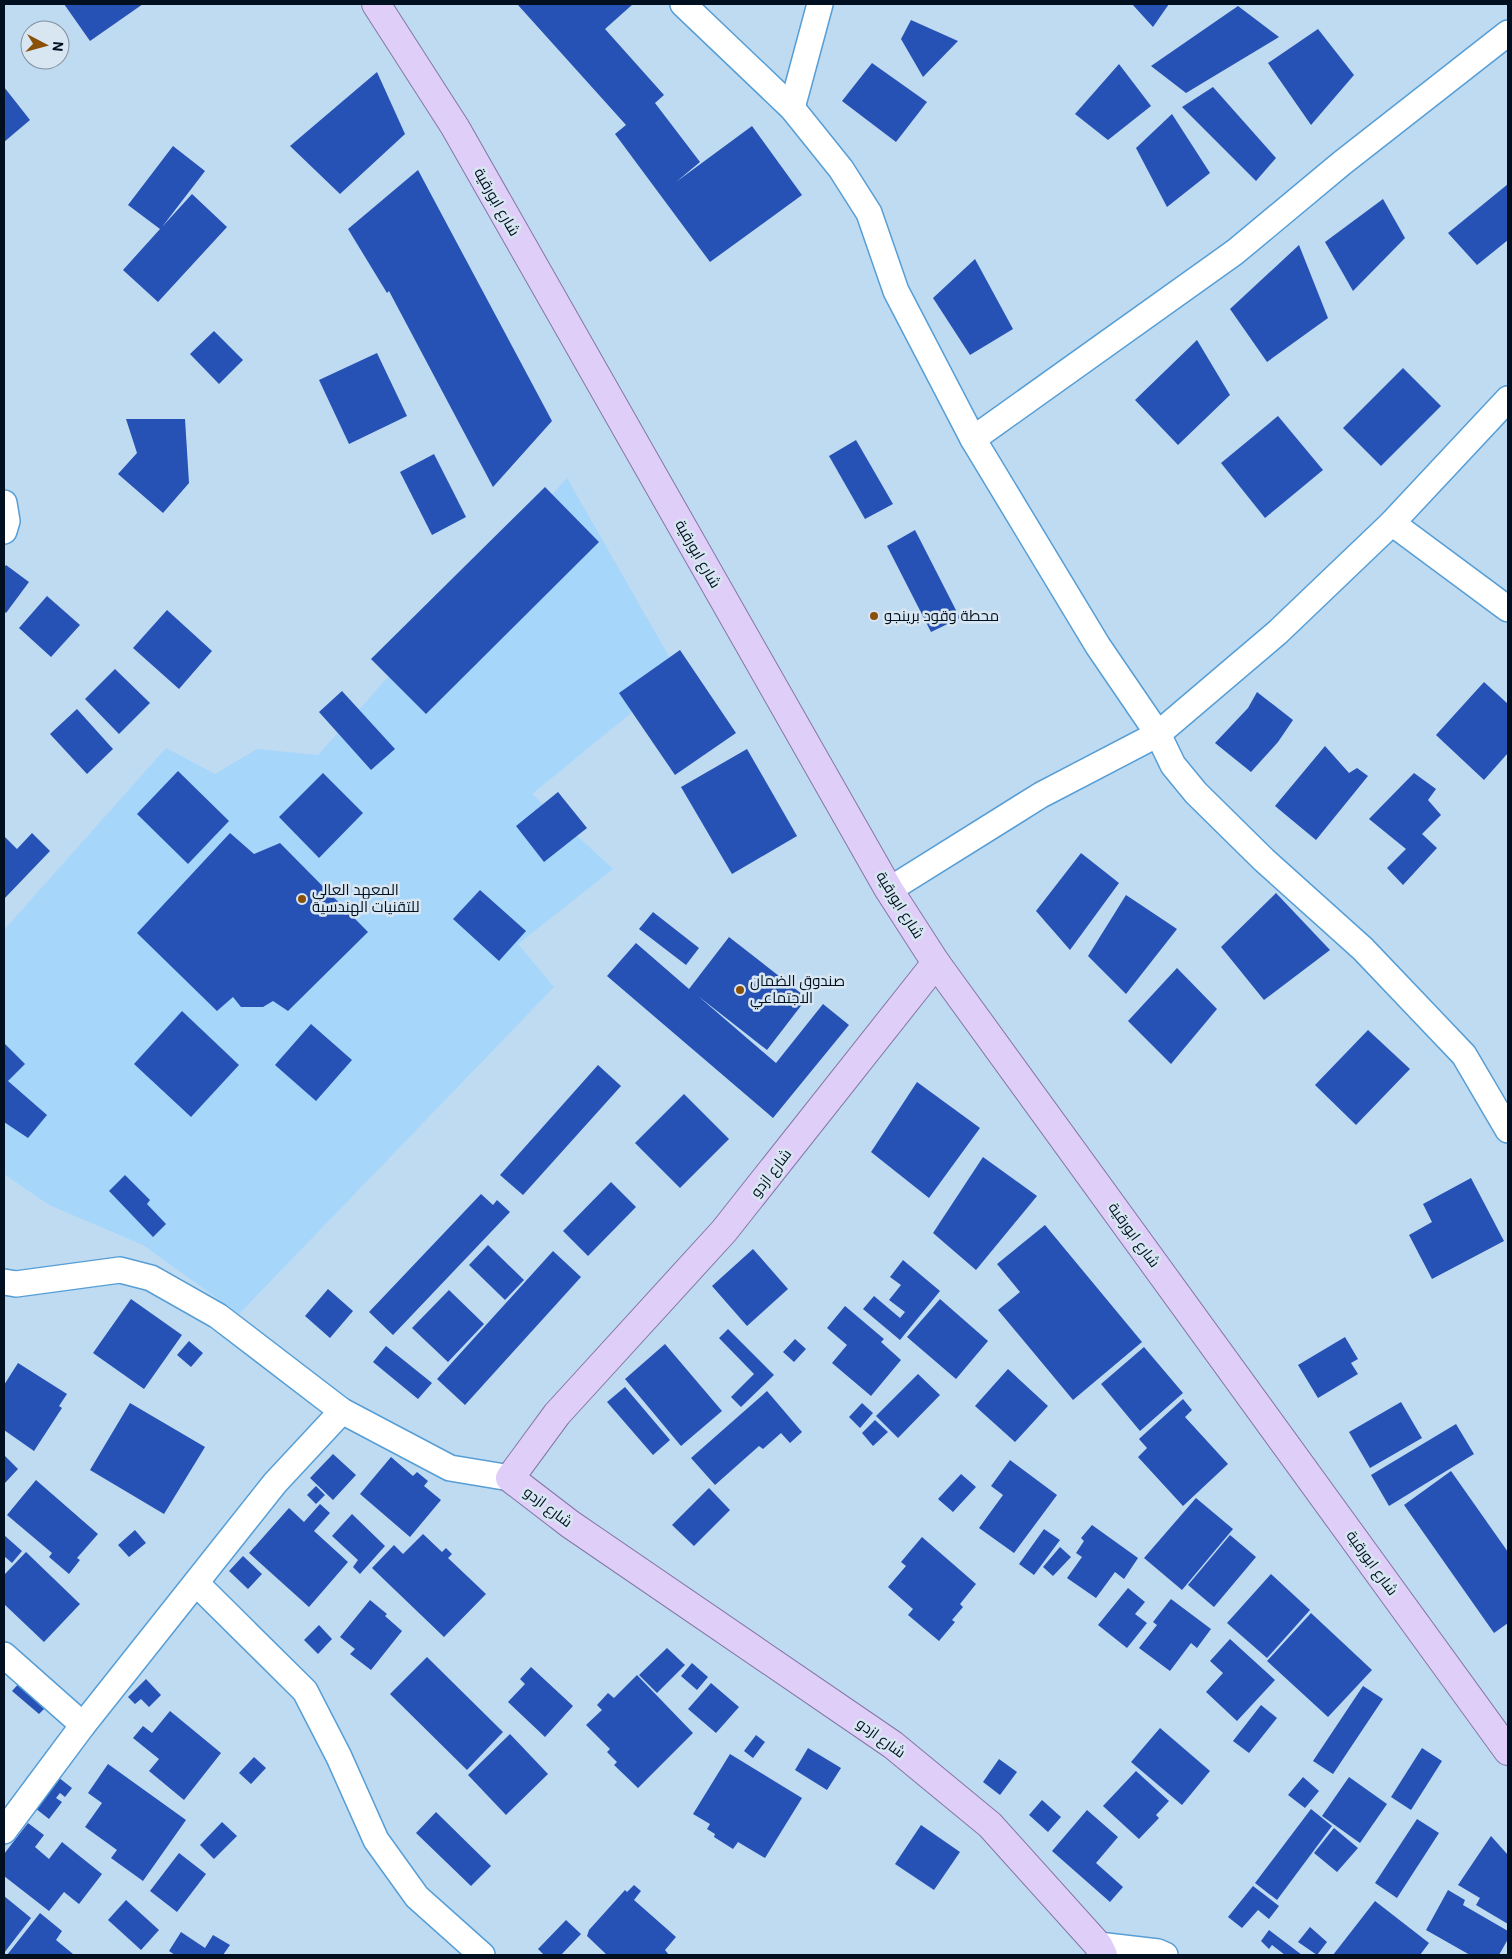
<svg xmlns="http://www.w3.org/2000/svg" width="1512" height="1959" viewBox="0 0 1512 1959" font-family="Roboto,Cairo,sans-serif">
	<rect width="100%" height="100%" fill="#bfdbf2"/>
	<path fill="#a7d6fb" d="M 567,478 L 679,674 L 532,794 L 613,869 L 518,944 L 554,987 L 239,1314 L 143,1245 L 49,1205 L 4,1174 L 4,930 L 166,748 L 215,774 L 257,749 L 318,755 Z"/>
	<g fill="#2652b5">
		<path d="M 64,4 L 143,4 L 90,41 Z"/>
		<path d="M 519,4 L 633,4 L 605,29 L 664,95 L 655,103 L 700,162 L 676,182 L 752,126 L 802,195 L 710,262 L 615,134 L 626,125 L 518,5 Z"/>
		<path d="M 1132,4 L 1169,4 L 1153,27 Z"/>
		<path d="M 1238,6 L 1279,37 L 1186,93 L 1151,66 Z"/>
		<path d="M 911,20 L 958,41 L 923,77 L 901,39 Z"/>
		<path d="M 1318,29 L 1354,75 L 1311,125 L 1268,63 Z"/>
		<path d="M 872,63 L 927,102 L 896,142 L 842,101 Z"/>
		<path d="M 1119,64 L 1151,106 L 1108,140 L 1075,114 Z"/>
		<path d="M 377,72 L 405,134 L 340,194 L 290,146 Z"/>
		<path d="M 4,87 L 30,120 L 4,142 Z"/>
		<path d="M 1213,87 L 1276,158 L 1256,181 L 1182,107 Z"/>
		<path d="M 1172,114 L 1210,173 L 1167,207 L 1136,148 Z"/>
		<path d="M 173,146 L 205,171 L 162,227 L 192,194 L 227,227 L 158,302 L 123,270 L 160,229 L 128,205 Z"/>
		<path d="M 418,170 L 552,421 L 493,487 L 389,291 L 387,293 L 348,229 Z"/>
		<path d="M 1508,184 L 1508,240 L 1477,265 L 1448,233 Z"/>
		<path d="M 1383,199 L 1405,238 L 1353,291 L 1325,242 Z"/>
		<path d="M 1299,245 L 1328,318 L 1267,362 L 1230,309 Z"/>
		<path d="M 975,259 L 1013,329 L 970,355 L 933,298 Z"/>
		<path d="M 214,331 L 243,360 L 219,384 L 190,354 Z"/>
		<path d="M 1197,340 L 1230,395 L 1178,445 L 1135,400 Z"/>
		<path d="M 377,353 L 407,416 L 349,444 L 319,380 Z"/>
		<path d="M 1403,368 L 1441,406 L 1381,466 L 1343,428 Z"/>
		<path d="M 1278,416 L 1323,470 L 1265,518 L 1221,463 Z"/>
		<path d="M 126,419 L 185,419 L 189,483 L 163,513 L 118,474 L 137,453 Z"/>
		<path d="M 856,440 L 893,504 L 865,519 L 829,456 Z"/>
		<path d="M 434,454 L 466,517 L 432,535 L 400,472 Z"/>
		<path d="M 545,487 L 599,542 L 426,714 L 371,659 Z"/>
		<path d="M 915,530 L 960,618 L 931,632 L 887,546 Z"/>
		<path d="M 6,565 L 29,582 L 6,613 L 4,611 L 4,568 Z"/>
		<path d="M 47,596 L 80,625 L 51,657 L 19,628 Z"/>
		<path d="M 167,610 L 212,651 L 179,689 L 133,648 Z"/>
		<path d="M 680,650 L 736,733 L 675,775 L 619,693 Z"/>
		<path d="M 115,669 L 150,703 L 119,734 L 85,699 Z"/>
		<path d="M 1484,682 L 1508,704 L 1508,753 L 1484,780 L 1436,735 Z"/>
		<path d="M 342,691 L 395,749 L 371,770 L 319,712 Z"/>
		<path d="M 1257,692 L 1293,720 L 1278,742 L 1251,772 L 1215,743 L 1248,708 Z"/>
		<path d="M 77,709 L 113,749 L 87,774 L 50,734 Z"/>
		<path d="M 1325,746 L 1349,773 L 1357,768 L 1368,776 L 1316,840 L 1275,806 Z"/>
		<path d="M 747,749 L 797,836 L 732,874 L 681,787 Z"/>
		<path d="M 178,771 L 229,821 L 188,864 L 137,814 Z"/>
		<path d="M 323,773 L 363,813 L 319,858 L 279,817 Z"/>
		<path d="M 1414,773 L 1436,789 L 1428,800 L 1441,815 L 1422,834 L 1437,848 L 1403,885 L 1387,868 L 1406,849 L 1369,819 Z"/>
		<path d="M 558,792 L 587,828 L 544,862 L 516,826 Z"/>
		<path d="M 32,833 L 50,851 L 4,899 L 4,836 L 17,849 Z"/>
		<path d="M 230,833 L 254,854 L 280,843 L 368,932 L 288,1011 L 273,1001 L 263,1007 L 241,1007 L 233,997 L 217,1011 L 137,933 Z"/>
		<path d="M 1081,853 L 1119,883 L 1070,950 L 1036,911 Z"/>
		<path d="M 480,890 L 526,931 L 499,961 L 453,919 Z"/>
		<path d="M 1276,893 L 1330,950 L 1264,1000 L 1221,947 Z"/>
		<path d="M 1126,895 L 1177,929 L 1126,994 L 1088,956 Z"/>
		<path d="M 653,912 L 699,948 L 686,965 L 639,929 Z"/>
		<path d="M 729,937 L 807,998 L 767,1050 L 698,996 L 776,1063 L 823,1004 L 849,1025 L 773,1118 L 607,976 L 636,943 L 689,989 Z"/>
		<path d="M 1177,968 L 1217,1009 L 1171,1064 L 1128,1021 Z"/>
		<path d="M 182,1011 L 239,1065 L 191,1117 L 134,1064 Z"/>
		<path d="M 311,1024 L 352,1060 L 316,1101 L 275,1065 Z"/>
		<path d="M 1368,1030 L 1410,1069 L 1356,1125 L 1315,1085 Z"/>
		<path d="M 4,1043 L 25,1064 L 8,1081 L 47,1115 L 28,1138 L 4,1122 Z"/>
		<path d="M 598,1065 L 621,1086 L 523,1195 L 500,1175 Z"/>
		<path d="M 917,1082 L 980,1128 L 929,1198 L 871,1152 Z"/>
		<path d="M 684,1094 L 729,1139 L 680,1188 L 635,1143 Z"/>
		<path d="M 983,1157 L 1037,1196 L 976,1270 L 933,1233 Z"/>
		<path d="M 125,1175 L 150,1200 L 147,1204 L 166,1224 L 153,1237 L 109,1191 Z"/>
		<path d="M 1471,1178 L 1504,1241 L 1432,1279 L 1409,1235 L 1432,1222 L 1423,1204 Z"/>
		<path d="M 611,1182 L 636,1207 L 588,1256 L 563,1231 Z"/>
		<path d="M 481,1194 L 493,1205 L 497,1200 L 510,1212 L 393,1335 L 369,1312 Z"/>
		<path d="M 1045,1225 L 1142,1342 L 1073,1400 L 998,1310 L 1020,1292 L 997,1264 Z"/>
		<path d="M 488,1245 L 524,1280 L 505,1300 L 469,1265 Z"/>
		<path d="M 753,1249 L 788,1289 L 747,1326 L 712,1286 Z"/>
		<path d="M 553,1251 L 581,1277 L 465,1405 L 437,1379 Z"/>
		<path d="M 903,1260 L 940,1291 L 900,1340 L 863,1309 L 874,1296 L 900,1318 L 905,1312 L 889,1300 L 901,1285 L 890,1277 Z"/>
		<path d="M 328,1289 L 353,1311 L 330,1338 L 305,1316 Z"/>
		<path d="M 449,1290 L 484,1324 L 448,1362 L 412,1328 Z"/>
		<path d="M 131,1299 L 182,1335 L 144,1389 L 93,1353 Z"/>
		<path d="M 940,1299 L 988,1341 L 956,1379 L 907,1337 Z"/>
		<path d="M 845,1306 L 884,1339 L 881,1342 L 901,1360 L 871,1396 L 832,1363 L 847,1345 L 827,1328 Z"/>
		<path d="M 728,1329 L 774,1375 L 741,1407 L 731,1397 L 754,1374 L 719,1338 Z"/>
		<path d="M 1345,1337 L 1358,1359 L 1351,1363 L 1358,1374 L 1318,1398 L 1298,1365 Z"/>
		<path d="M 795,1339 L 806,1349 L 794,1362 L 783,1352 Z"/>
		<path d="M 189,1341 L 203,1353 L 191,1367 L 177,1355 Z"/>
		<path d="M 665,1344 L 722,1411 L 681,1446 L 625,1379 Z"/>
		<path d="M 386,1346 L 432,1383 L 418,1399 L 373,1362 Z"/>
		<path d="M 1144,1347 L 1183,1393 L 1140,1431 L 1101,1384 Z"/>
		<path d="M 18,1363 L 67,1394 L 59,1406 L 62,1408 L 34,1451 L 4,1430 L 4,1385 Z"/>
		<path d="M 1008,1369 L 1048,1406 L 1015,1442 L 975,1406 Z"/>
		<path d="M 918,1374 L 940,1395 L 898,1438 L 876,1416 Z"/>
		<path d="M 625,1387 L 670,1440 L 653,1455 L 607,1402 Z"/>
		<path d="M 767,1391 L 802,1432 L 790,1443 L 781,1433 L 763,1449 L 759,1446 L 715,1485 L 691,1458 Z"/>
		<path d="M 1183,1399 L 1192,1410 L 1185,1417 L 1228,1464 L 1183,1506 L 1138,1457 L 1147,1448 L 1139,1439 Z"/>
		<path d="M 1401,1402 L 1422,1438 L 1370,1468 L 1349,1432 Z"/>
		<path d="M 130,1403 L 205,1447 L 164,1514 L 90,1470 Z"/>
		<path d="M 862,1403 L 873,1413 L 860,1428 L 849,1417 Z"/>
		<path d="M 875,1420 L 888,1432 L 873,1446 L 862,1433 Z"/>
		<path d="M 1456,1424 L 1474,1454 L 1389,1506 L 1371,1475 Z"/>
		<path d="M 333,1454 L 356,1475 L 333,1500 L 310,1478 Z"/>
		<path d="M 4,1455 L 18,1469 L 4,1484 Z"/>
		<path d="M 391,1457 L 413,1476 L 417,1472 L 428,1481 L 424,1486 L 441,1500 L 410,1537 L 360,1494 Z"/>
		<path d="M 1010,1460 L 1057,1495 L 1014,1553 L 979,1528 L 1003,1495 L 991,1486 Z"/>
		<path d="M 1451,1471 L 1508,1552 L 1508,1623 L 1494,1633 L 1404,1505 Z"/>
		<path d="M 961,1474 L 976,1487 L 953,1512 L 938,1499 Z"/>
		<path d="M 36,1480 L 98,1534 L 77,1558 L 80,1560 L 69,1574 L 49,1557 L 52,1553 L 7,1515 Z"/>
		<path d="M 316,1486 L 325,1495 L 316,1504 L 307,1495 Z"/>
		<path d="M 709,1488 L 730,1510 L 694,1546 L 672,1525 Z"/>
		<path d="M 1196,1498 L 1233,1529 L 1182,1590 L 1144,1558 Z"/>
		<path d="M 320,1504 L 330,1513 L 314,1531 L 348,1562 L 309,1607 L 249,1553 L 289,1508 L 304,1522 Z"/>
		<path d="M 352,1514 L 385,1546 L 360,1574 L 353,1567 L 358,1560 L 332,1536 Z"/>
		<path d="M 1092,1525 L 1138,1558 L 1124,1579 L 1115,1572 L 1096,1598 L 1067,1578 L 1082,1557 L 1076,1553 L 1084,1541 L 1081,1538 Z"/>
		<path d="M 1044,1529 L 1060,1540 L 1034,1575 L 1019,1564 Z"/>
		<path d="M 135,1530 L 146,1543 L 129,1557 L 118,1545 Z"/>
		<path d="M 423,1534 L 442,1552 L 446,1548 L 452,1554 L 448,1558 L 486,1594 L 444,1637 L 372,1568 L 394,1545 L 403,1554 Z"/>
		<path d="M 4,1535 L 22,1551 L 12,1563 L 4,1556 Z"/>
		<path d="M 1230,1535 L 1256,1557 L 1214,1607 L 1188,1585 Z"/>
		<path d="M 922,1537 L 976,1584 L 960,1604 L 963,1607 L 952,1620 L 955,1622 L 939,1641 L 908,1615 L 913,1609 L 888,1587 L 906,1566 L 901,1562 Z"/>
		<path d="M 1060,1547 L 1071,1557 L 1053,1576 L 1043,1567 Z"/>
		<path d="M 26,1552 L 80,1604 L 44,1642 L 4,1604 L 4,1575 Z"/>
		<path d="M 243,1556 L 262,1574 L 248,1589 L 229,1571 Z"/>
		<path d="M 1271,1574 L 1310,1610 L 1267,1658 L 1227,1623 Z"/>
		<path d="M 1128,1588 L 1145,1602 L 1135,1614 L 1147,1623 L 1127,1648 L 1098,1625 Z"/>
		<path d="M 1171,1599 L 1211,1629 L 1197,1648 L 1191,1643 L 1170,1671 L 1139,1648 L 1157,1625 L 1153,1622 Z"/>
		<path d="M 370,1600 L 387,1614 L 385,1616 L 402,1631 L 371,1670 L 350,1654 L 355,1649 L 340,1637 Z"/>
		<path d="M 1311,1613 L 1372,1670 L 1328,1717 L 1267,1661 Z"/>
		<path d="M 319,1625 L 332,1639 L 318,1654 L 304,1640 Z"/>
		<path d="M 1230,1639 L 1275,1680 L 1237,1721 L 1206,1692 L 1223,1673 L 1210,1661 Z"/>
		<path d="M 667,1648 L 685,1665 L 657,1693 L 639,1675 Z"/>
		<path d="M 427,1657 L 503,1732 L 467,1770 L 390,1694 Z"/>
		<path d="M 692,1663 L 708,1677 L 697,1690 L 681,1676 Z"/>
		<path d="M 531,1667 L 573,1706 L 545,1737 L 508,1702 L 525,1684 L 520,1679 Z"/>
		<path d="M 637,1675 L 693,1733 L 638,1788 L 614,1765 L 617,1762 L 607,1752 L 610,1749 L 586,1725 L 602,1710 L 597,1705 L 608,1693 L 614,1698 Z"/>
		<path d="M 146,1679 L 161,1695 L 149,1707 L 141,1699 L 135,1704 L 128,1697 Z"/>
		<path d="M 22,1680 L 49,1704 L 39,1714 L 12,1691 Z"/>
		<path d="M 711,1683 L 739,1707 L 716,1733 L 688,1709 Z"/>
		<path d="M 1363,1686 L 1383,1699 L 1333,1774 L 1313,1761 Z"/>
		<path d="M 1261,1705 L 1277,1718 L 1249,1753 L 1233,1741 Z"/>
		<path d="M 170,1711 L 221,1753 L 184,1800 L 149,1771 L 159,1759 L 133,1738 L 143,1726 L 152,1733 Z"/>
		<path d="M 1160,1728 L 1210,1771 L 1182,1805 L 1131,1762 Z"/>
		<path d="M 510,1734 L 548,1774 L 506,1815 L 468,1775 Z"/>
		<path d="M 756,1735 L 765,1742 L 753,1758 L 744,1751 Z"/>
		<path d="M 808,1748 L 841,1768 L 827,1790 L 795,1770 Z"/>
		<path d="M 1422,1748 L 1442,1761 L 1411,1810 L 1391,1797 Z"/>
		<path d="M 730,1754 L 802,1798 L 765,1858 L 738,1842 L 733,1849 L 714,1837 L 715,1834 L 707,1829 L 710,1824 L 693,1814 Z"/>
		<path d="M 254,1757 L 266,1768 L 251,1784 L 239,1773 Z"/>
		<path d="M 999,1759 L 1017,1772 L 1000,1795 L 983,1782 Z"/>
		<path d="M 108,1764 L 186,1820 L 143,1881 L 111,1858 L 117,1850 L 85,1827 L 102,1803 L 88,1793 Z"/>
		<path d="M 1136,1771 L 1169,1801 L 1156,1815 L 1159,1818 L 1139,1839 L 1103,1806 Z"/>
		<path d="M 58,1777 L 72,1788 L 65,1797 L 60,1793 L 56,1798 L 62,1802 L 49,1819 L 35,1808 Z"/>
		<path d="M 1303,1777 L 1319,1791 L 1305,1808 L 1288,1795 Z"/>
		<path d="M 1349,1777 L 1387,1804 L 1360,1843 L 1322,1816 Z"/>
		<path d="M 1042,1800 L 1061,1817 L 1048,1832 L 1029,1815 Z"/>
		<path d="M 1311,1809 L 1332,1826 L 1277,1900 L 1255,1883 Z"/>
		<path d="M 1087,1810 L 1118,1837 L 1096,1863 L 1123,1887 L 1110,1902 L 1052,1851 Z"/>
		<path d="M 436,1812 L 491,1866 L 471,1886 L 416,1833 Z"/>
		<path d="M 1417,1819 L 1439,1833 L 1397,1898 L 1375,1883 Z"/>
		<path d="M 222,1822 L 237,1836 L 214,1859 L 200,1845 Z"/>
		<path d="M 28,1823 L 44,1835 L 35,1847 L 49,1859 L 62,1842 L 102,1874 L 79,1904 L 64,1892 L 49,1911 L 4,1876 L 4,1854 Z"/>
		<path d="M 921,1825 L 960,1852 L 934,1890 L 895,1864 Z"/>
		<path d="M 1334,1828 L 1358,1848 L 1337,1872 L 1314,1853 Z"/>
		<path d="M 1491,1836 L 1508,1855 L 1508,1924 L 1476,1905 L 1480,1898 L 1458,1885 Z"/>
		<path d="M 179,1853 L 206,1874 L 177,1912 L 150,1891 Z"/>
		<path d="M 634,1885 L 641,1891 L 634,1900 L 676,1937 L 665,1950 L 669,1955 L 607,1955 L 587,1936 L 589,1930 L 625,1890 L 627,1892 Z"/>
		<path d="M 1253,1886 L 1279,1906 L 1269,1919 L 1258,1910 L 1242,1928 L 1228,1917 Z"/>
		<path d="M 1448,1890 L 1465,1900 L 1463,1905 L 1508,1931 L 1508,1939 L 1499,1955 L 1470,1955 L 1426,1930 Z"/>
		<path d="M 4,1896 L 31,1918 L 4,1953 Z"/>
		<path d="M 126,1900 L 159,1930 L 141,1950 L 108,1920 Z"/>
		<path d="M 1375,1901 L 1429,1943 L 1420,1955 L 1333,1955 Z"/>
		<path d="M 40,1913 L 62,1931 L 56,1940 L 73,1954 L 7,1955 Z"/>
		<path d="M 566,1920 L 581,1934 L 561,1955 L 544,1955 L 538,1949 Z"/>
		<path d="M 1310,1927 L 1327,1942 L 1317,1955 L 1298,1942 Z"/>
		<path d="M 1269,1930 L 1302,1955 L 1285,1955 L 1272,1945 L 1269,1949 L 1261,1941 Z"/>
		<path d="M 181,1932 L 205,1948 L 213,1935 L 230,1945 L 223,1955 L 175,1955 L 169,1951 Z"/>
	</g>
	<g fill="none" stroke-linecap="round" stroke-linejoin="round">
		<defs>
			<g id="minor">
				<path d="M 683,4 L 792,108 L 841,169 L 869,213 L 896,291 L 973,439 L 1098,646 L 1158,734 L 1173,765 L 1196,793 L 1264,860 L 1363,949 L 1464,1055 L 1508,1130"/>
				<path d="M 792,108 L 820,4"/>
				<path d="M 973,439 L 1235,252 L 1342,163 L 1508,33"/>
				<path d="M 4,503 L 7,521 L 4,531"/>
				<path d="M 1392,523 L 1508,609"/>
				<path d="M 889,890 L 1041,795 L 1158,734 L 1278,632 L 1392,523 L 1508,399"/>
				<path d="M 4,1282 L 16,1284 L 120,1270 L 151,1278 L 218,1316 L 342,1411 L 450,1468 L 510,1478"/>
				<path d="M 197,1584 L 305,1691 L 339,1757 L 376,1840 L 417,1897 L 482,1955"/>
				<path d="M 4,1655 L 83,1725"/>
				<path d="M 4,1831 L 83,1725 L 275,1483 L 342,1411"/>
				<path d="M 1098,1945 L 1158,1952 L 1165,1955"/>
			</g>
			<g id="primary">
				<path d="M 376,4 L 455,127 L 889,890 L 936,963 L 1508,1751"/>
				<path d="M 936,963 L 724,1231 L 557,1414 L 510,1478 L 570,1524 L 893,1745 L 990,1825 L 1098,1945 L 1103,1955"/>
			</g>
		</defs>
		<use href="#minor" stroke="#569ed5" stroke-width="28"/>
		<use href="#primary" stroke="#8377a8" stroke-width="30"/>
		<use href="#minor" stroke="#fff" stroke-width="25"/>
		<use href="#primary" stroke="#dfcef7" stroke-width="28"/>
	</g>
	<g fill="#8a5008" stroke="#d8e6f2" stroke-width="2">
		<circle cx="874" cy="616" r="5"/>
		<circle cx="302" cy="899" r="5"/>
		<circle cx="740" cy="990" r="5"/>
	</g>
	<g text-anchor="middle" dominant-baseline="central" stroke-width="5" stroke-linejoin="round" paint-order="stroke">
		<g font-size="15" fill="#001020" stroke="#d8e6f2">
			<text transform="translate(497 202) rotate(60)">شارع ابورقية</text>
			<text transform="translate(698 554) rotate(60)">شارع ابورقية</text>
			<text transform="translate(900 905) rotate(58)">شارع ابورقية</text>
			<text transform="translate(771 1173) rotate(-52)">شارع ازدو</text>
			<text transform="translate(1134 1235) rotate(54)">شارع ابورقية</text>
			<text transform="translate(548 1507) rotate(37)">شارع ازدو</text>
			<text transform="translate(1372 1563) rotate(54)">شارع ابورقية</text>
			<text transform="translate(881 1738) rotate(36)">شارع ازدو</text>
		</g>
		<g font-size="15" fill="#001020" stroke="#d8e6f2" text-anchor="start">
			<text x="884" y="616">محطة وقود برينجو</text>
			<text x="312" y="890">المعهد العالي<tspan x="312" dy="17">للتقنيات الهندسية</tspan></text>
			<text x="750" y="981">صندوق الضمان<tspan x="750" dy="17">الاجتماعي</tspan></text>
		</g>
	</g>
	<rect width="1512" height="1959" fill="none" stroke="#001020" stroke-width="10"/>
	<g transform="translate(45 45) rotate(96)"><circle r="24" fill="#d8e6f2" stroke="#82909e"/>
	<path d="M0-4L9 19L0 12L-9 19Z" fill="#8a5008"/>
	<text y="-8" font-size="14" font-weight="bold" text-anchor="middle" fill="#001020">N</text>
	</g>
</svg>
